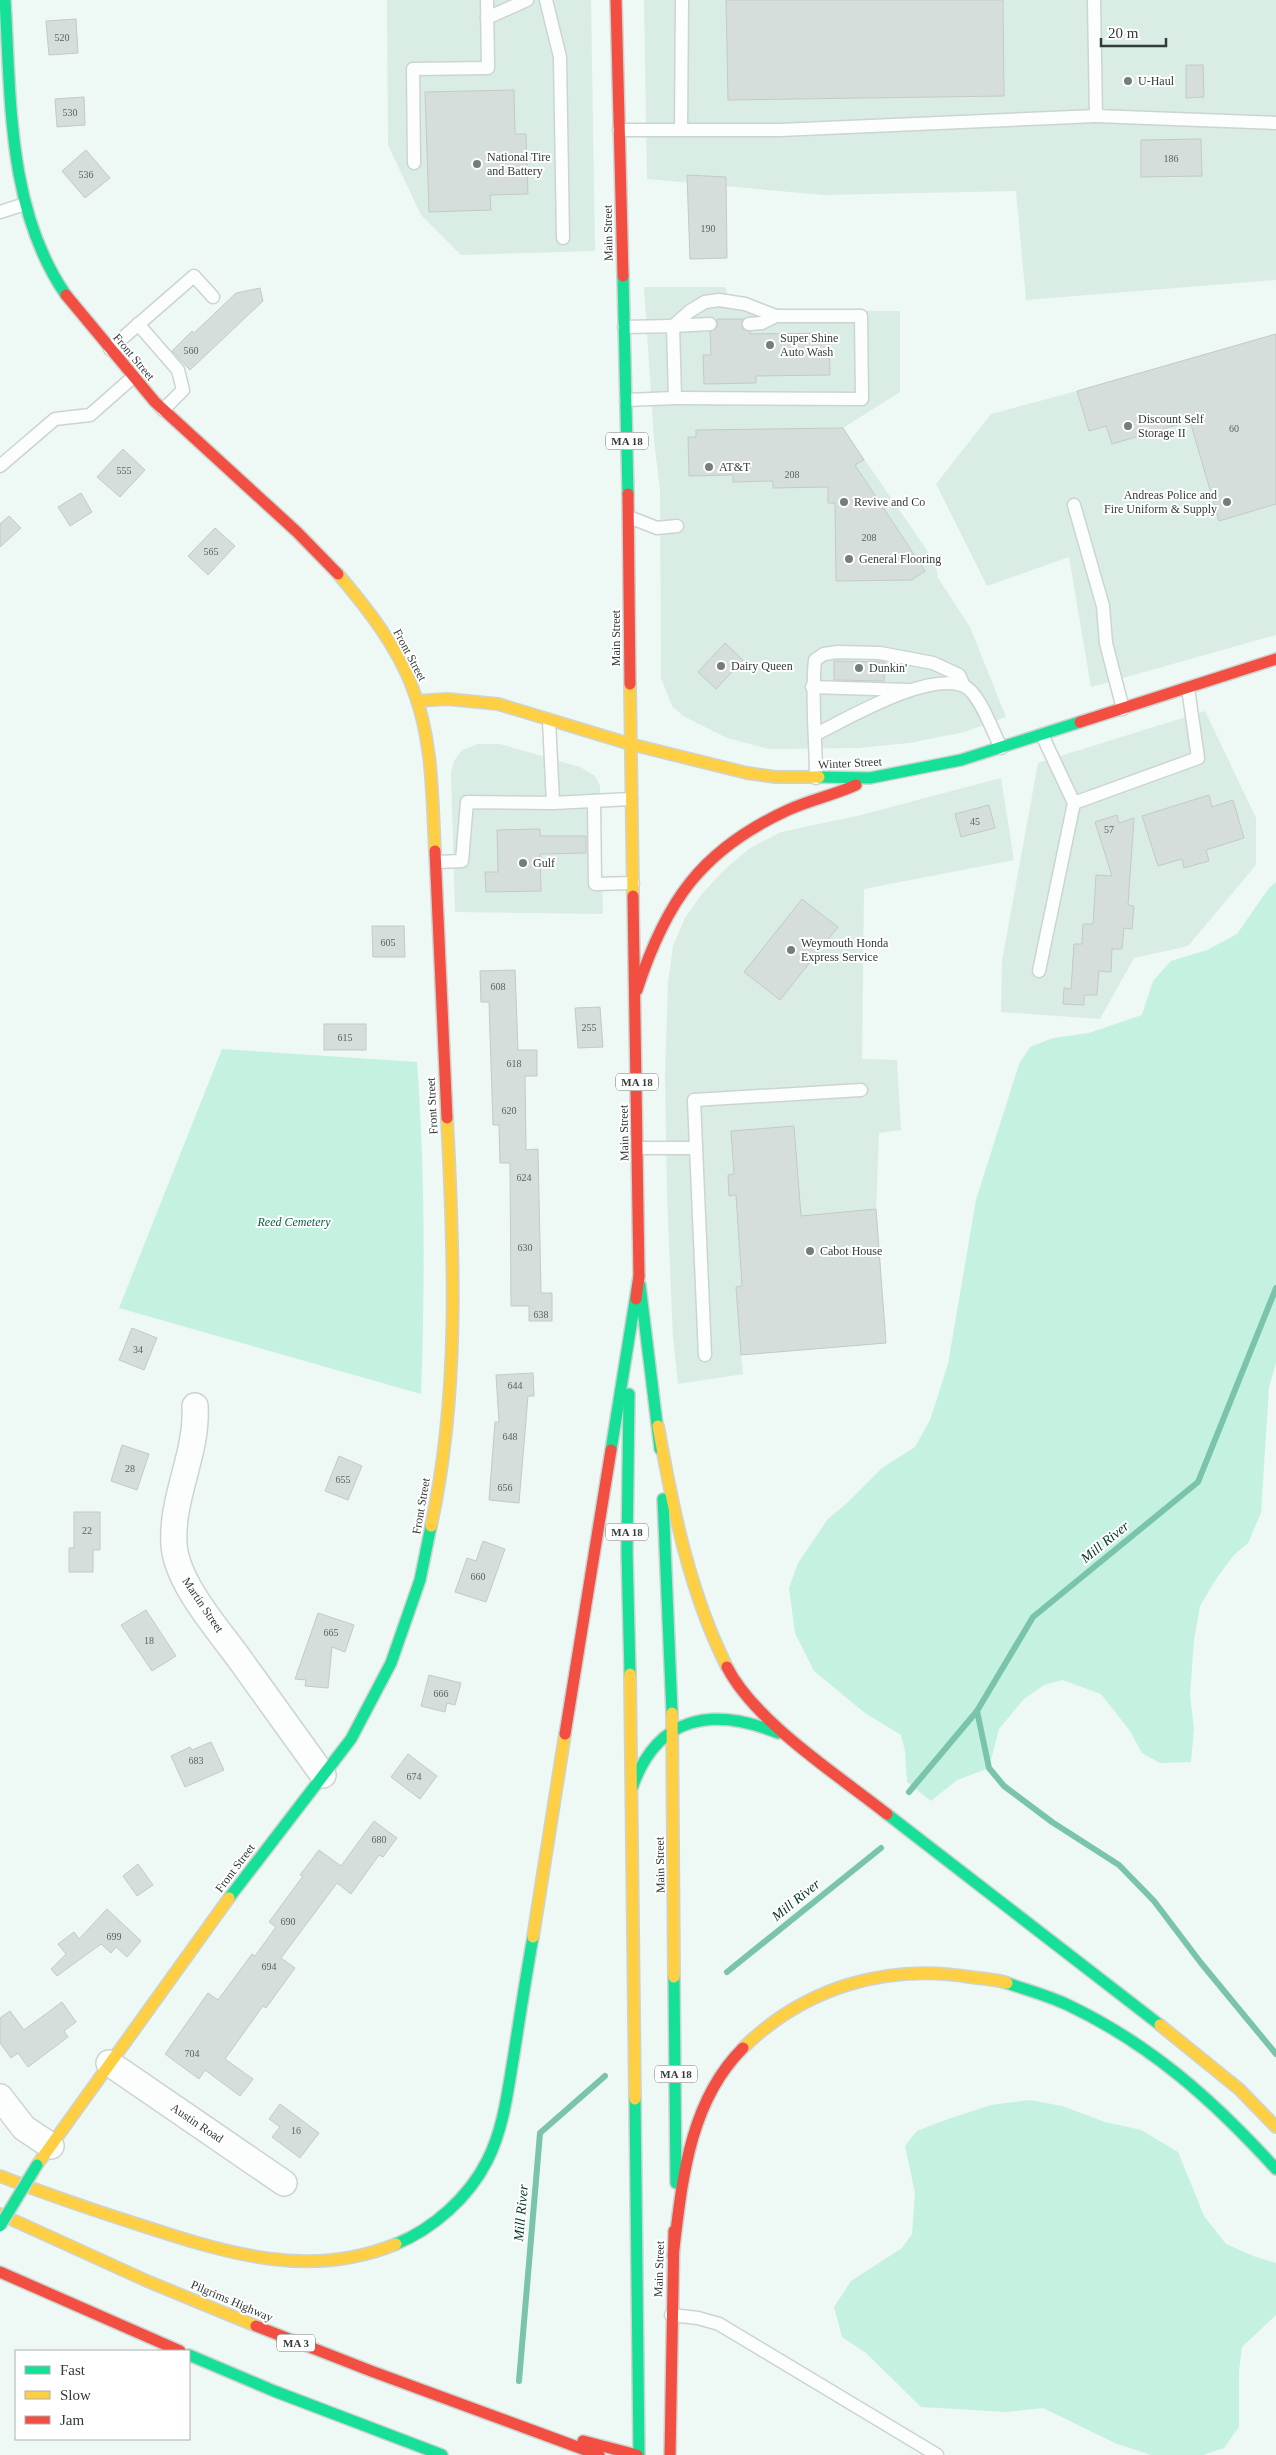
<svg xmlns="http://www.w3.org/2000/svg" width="1276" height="2455" viewBox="0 0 1276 2455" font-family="'Times New Roman',serif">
	<rect width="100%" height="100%" fill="#eef8f4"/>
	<g fill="#d9ede5">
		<path d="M 387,0 L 591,0 L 595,251 L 461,255 L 421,215 L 388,145 Z"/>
		<path d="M 644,0 L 1276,0 L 1276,280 L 1026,300 L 1016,191 L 824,195 L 647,179 Z"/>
		<path d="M 644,287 L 725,287 L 734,310 L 900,311 L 900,392 L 843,428 L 935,562 L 938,578 L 970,627 L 1006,717 L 964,732 L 909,743 L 858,748 L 769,749 L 727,738 L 683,716 L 672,706 L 661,678 L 660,489 L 654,440 Z"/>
		<path d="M 1276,334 L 1276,635 L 1091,687 L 1069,557 L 987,586 L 936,484 L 991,414 L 1077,391 Z"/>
		<path d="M 1205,711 L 1256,818 L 1256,865 L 1188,946 L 1134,958 L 1100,1019 L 1001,1012 L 1002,961 L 1038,763 Z"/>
		<path d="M 478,744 L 500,744 L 580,767 L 595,776 L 600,786 L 603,914 L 455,912 L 451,773 L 454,761 L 462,750 Z"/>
		<path d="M 1001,778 L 1014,860 L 864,889 L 862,1059 L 897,1060 L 901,1130 L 879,1133 L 876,1209 L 886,1343 L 741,1355 L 743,1374 L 678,1384 L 673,1337 L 667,1197 L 665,1075 L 668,983 L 673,946 L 685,918 L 701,895 L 724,870 L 750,848 L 781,832 L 857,816 Z"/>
	</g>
	<g fill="#c5f1e0">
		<path d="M 1276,882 L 1276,1363 L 1269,1387 L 1261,1513 L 1248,1543 L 1234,1555 L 1216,1579 L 1200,1606 L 1194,1640 L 1190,1695 L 1194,1728 L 1191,1762 L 1160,1763 L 1142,1753 L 1130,1731 L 1101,1694 L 1062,1680 L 1044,1685 L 1024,1699 L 999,1729 L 989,1768 L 957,1780 L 931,1801 L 907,1782 L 905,1751 L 901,1735 L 865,1713 L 814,1671 L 795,1633 L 789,1588 L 798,1563 L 828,1519 L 847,1503 L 882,1468 L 915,1447 L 930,1420 L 948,1364 L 976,1200 L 1019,1064 L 1030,1047 L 1053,1038 L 1089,1033 L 1142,1015 L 1153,981 L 1171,961 L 1207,950 L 1237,934 L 1269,888 Z"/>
		<path d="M 222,1049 L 417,1062 C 425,1173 425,1283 421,1394 L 119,1308 Z"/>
		<path d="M 1030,2100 L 1062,2106 L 1105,2122 L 1141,2130 L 1178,2152 L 1204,2216 L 1226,2244 L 1256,2257 L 1276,2263 L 1276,2315 L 1242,2347 L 1239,2371 L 1239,2427 L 1224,2448 L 1203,2455 L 1151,2455 L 1117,2444 L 1043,2408 L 1007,2412 L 921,2407 L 866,2353 L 842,2337 L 834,2307 L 851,2281 L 902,2248 L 912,2234 L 915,2193 L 905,2146 L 917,2131 L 948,2119 L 991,2105 Z"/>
	</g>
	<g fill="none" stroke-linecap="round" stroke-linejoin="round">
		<g stroke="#7ac4ab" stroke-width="6">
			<path d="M 977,1711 L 989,1768 L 1004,1786 L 1052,1822 L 1119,1865 L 1154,1901 L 1201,1963 L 1276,2054"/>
			<path d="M 909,1792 L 977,1711 L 1033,1617 L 1198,1482 L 1276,1288"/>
			<path d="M 727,1972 L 881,1848"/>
			<path d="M 519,2381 L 540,2133 L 605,2076"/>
		</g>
	</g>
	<g fill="#d5deda" stroke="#c3cac7">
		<path d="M 726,0 L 1003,0 L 1004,96 L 728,100 Z"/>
		<path d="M 76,19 L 78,53 L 49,55 L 46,21 Z"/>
		<path d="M 1186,65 L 1203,65 L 1204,97 L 1186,98 Z"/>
		<path d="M 514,90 L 515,134 L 526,134 L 528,194 L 490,195 L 491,210 L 429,212 L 425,92 Z"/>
		<path d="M 84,97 L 85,125 L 57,127 L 55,99 Z"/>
		<path d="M 1201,139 L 1202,176 L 1141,177 L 1141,140 Z"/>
		<path d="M 86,150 L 110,178 L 85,198 L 62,171 Z"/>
		<path d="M 687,175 L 726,177 L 727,258 L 690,259 Z"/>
		<path d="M 260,288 L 263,301 L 190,370 L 172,351 L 192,331 L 194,333 L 236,293 Z"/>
		<path d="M 717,319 L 743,319 L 742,328 L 750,332 L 750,334 L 829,333 L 830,375 L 756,376 L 756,383 L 704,384 L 703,355 L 711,355 L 710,332 L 717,327 Z"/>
		<path d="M 1276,334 L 1276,504 L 1219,521 L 1190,421 L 1112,444 L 1106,426 L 1089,431 L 1077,391 Z"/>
		<path d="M 843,428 L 864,460 L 855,465 L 925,571 L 912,580 L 836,581 L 835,503 L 828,503 L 828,487 L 773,488 L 773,481 L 733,482 L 733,475 L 689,476 L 688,437 L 696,437 L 696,430 Z"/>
		<path d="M 123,449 L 145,470 L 120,497 L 97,477 Z"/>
		<path d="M 81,493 L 92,512 L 70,526 L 58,507 Z"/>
		<path d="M 9,516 L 21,528 L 0,547 L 0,524 Z"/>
		<path d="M 215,528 L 235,546 L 208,575 L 188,556 Z"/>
		<path d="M 725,643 L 743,660 L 716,689 L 698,672 Z"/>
		<path d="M 834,661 L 885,662 L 884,681 L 834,680 Z"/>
		<path d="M 1209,795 L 1212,807 L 1233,800 L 1244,838 L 1206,850 L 1209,861 L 1184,868 L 1182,859 L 1158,866 L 1142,816 Z"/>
		<path d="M 989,805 L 995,828 L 961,837 L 955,814 Z"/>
		<path d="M 1117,815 L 1119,823 L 1134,818 L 1128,905 L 1134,906 L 1132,929 L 1124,928 L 1122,949 L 1112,949 L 1111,972 L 1099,971 L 1097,995 L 1084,995 L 1084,1005 L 1063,1004 L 1064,988 L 1071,989 L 1074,944 L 1082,944 L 1083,924 L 1093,924 L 1096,875 L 1112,876 L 1095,822 Z"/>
		<path d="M 540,829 L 540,836 L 586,836 L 586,853 L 540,854 L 541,891 L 486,892 L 485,872 L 498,872 L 497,830 Z"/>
		<path d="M 802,899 L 838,927 L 780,1000 L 744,972 Z"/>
		<path d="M 372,926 L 404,926 L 405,957 L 373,957 Z"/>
		<path d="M 515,970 L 518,1050 L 537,1050 L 537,1076 L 525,1076 L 526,1150 L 538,1149 L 541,1293 L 552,1293 L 552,1321 L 529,1321 L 529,1306 L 511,1306 L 510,1163 L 500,1163 L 499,1125 L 493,1125 L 489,1002 L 481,1002 L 480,971 Z"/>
		<path d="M 600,1007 L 603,1047 L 578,1048 L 575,1008 Z"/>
		<rect x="324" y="1024" width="42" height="26"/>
		<path d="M 794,1126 L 801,1216 L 876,1209 L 886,1343 L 741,1355 L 736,1287 L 742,1286 L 736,1195 L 729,1196 L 728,1175 L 734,1174 L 731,1131 Z"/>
		<path d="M 132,1328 L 157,1338 L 144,1370 L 119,1360 Z"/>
		<path d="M 533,1373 L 534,1396 L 528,1396 L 519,1503 L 489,1500 L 495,1422 L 499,1422 L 496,1375 Z"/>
		<path d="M 122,1445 L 149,1454 L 137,1490 L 111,1481 Z"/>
		<path d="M 339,1456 L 362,1466 L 348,1500 L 325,1491 Z"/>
		<path d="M 74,1512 L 100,1512 L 100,1550 L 93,1550 L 93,1572 L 69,1572 L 69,1548 L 74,1548 Z"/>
		<path d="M 483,1541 L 505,1549 L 486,1602 L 455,1592 L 467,1558 L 476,1561 Z"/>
		<path d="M 146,1610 L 176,1656 L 152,1671 L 121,1625 Z"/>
		<path d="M 318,1613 L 354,1625 L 345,1652 L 332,1647 L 328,1688 L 305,1686 L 306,1680 L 295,1679 Z"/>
		<path d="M 429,1675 L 461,1683 L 455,1705 L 447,1703 L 445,1712 L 421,1706 Z"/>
		<path d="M 211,1742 L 224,1770 L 185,1787 L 171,1756 L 190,1747 L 192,1750 Z"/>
		<path d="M 408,1754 L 437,1776 L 420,1799 L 391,1777 Z"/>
		<path d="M 374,1821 L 397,1838 L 383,1857 L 379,1855 L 351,1894 L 337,1883 L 281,1958 L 295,1968 L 266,2008 L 263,2006 L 225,2059 L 253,2079 L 240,2096 L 205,2070 L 199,2079 L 165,2054 L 208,1993 L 218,2000 L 252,1954 L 255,1956 L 276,1927 L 269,1922 L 303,1876 L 300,1875 L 319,1850 L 341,1866 Z"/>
		<path d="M 138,1864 L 153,1885 L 137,1896 L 123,1876 Z"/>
		<path d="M 107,1909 L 141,1941 L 127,1957 L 116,1947 L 111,1953 L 101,1944 L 57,1976 L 51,1969 L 66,1954 L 58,1944 L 74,1932 L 79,1939 Z"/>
		<path d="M 62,2002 L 76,2022 L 64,2031 L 68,2037 L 28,2067 L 18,2053 L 11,2058 L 0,2043 L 0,2018 L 10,2011 L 24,2030 Z"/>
		<path d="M 280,2104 L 319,2133 L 300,2158 L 272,2137 L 280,2127 L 269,2119 Z"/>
	</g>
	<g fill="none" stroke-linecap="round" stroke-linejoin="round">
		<defs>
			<g id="lane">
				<path d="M 546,0 L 560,57 L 563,238"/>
				<path d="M 1094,0 L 1096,116 L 1276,123"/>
				<path d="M 487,18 L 527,0"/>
				<path d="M 619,130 L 780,130 L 1096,116"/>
				<path d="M 681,130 L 682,0"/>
				<path d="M 414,163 L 413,69 L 488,68 L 487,0"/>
				<path d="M 0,212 L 25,204"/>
				<path d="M 138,324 L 178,370 L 183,390 L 163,410"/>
				<path d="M 749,324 L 762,323 L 776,316"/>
				<path d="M 673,326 L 690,311 L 705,302 L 719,300 L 745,304 L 776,316 L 861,316 L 862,399 L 675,398"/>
				<path d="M 673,326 L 710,324"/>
				<path d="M 624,327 L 673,326 L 675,398 L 626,400"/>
				<path d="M 110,349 L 194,276 L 213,297"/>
				<path d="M 0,466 L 55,419 L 90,415 L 132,378"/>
				<path d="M 1074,505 L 1103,606 L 1106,643 L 1123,709"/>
				<path d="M 629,517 L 657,528 L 677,526"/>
				<path d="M 812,687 L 907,690"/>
				<path d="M 549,720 L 553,803"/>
				<path d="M 816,734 C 849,718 928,671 964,686 C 979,692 993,732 1001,748"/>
				<path d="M 1042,735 L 1074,803"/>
				<path d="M 816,778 C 816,739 811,699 815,660 L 824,654 L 838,652 L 880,653 L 933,663 L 959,675 L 964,686"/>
				<path d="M 594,801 L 595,884 L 633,883"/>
				<path d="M 436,862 L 462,861 L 467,802 L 553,803 L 631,799"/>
				<path d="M 1039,971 L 1074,803 L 1198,758 L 1188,688"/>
				<path d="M 638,1148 L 696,1148"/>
				<path d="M 705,1355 L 694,1100 L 861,1090"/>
				<path d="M 671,2315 L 698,2318 L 719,2324 L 937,2455"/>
			</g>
			<g id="street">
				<path d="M 195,1406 C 198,1453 171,1497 174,1544 C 176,1583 219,1630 241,1661 C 268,1699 296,1737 323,1775"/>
				<path d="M 109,2063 L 284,2183"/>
				<path d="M 0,2097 L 24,2128 L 51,2146"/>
			</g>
			<g id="fast">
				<path d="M 5,0 C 11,99 7,210 66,295"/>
				<path d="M 623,276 L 628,494"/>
				<path d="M 819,777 L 870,778 L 961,760 L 1080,722"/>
				<path d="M 640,1285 L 660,1449"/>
				<path d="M 629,1394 L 627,1552 L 630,1674"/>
				<path d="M 611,1450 L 639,1276"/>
				<path d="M 663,1499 L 672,1713"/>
				<path d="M 632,1788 C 657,1716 712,1706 778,1733"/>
				<path d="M 887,1814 L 1160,2025"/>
				<path d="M 229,1898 L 351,1739 L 391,1663 L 420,1580 L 431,1526"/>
				<path d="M 674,1977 L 676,2183"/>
				<path d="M 1007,1983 C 1027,1990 1049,1996 1068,2005 C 1152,2045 1214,2101 1276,2169"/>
				<path d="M 635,2099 L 639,2455"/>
				<path d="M 396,2244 C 433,2229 469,2197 487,2161 C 504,2128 508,2089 514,2054 C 520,2015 526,1976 533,1937"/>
				<path d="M 189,2355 L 274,2391 L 442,2455"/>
			</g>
			<g id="slow">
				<path d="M 338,574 C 367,608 397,646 413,689 C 433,740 432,797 435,851"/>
				<path d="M 630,684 L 633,896"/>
				<path d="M 417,701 L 447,699 L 498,704 L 630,744 L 747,773 L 776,777 L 819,777"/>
				<path d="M 658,1426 C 673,1509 689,1591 727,1667"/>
				<path d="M 431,1526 C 460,1393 454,1253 447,1118"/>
				<path d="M 630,1674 L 635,2099"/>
				<path d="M 672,1713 L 674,1977"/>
				<path d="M 533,1937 L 565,1734"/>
				<path d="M 1160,2025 L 1239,2089 L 1276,2127"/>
				<path d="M 743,2048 C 804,1988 886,1963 970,1977 C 982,1979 995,1979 1007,1983"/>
				<path d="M 37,2165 L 229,1898"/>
				<path d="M 0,2176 C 46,2194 93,2210 140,2225 C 226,2253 309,2280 396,2244"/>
				<path d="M 0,2214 L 147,2281 L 256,2326"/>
			</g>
			<g id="jam">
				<path d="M 616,0 L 623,276"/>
				<path d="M 66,295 L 155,402 L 297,532 L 338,574"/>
				<path d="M 628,494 L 630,684"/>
				<path d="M 1080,722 L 1276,659"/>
				<path d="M 435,851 L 447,1118"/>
				<path d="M 633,896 L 639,1276 L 636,1299"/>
				<path d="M 637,990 C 666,901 701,850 788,810 C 810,800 834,795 856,785"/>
				<path d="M 727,1667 C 755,1722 838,1775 887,1814"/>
				<path d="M 565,1734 L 611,1450"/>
				<path d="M 673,2256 C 682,2183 688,2103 743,2048"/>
				<path d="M 0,2272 L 180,2351"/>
				<path d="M 256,2326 L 371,2371 L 599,2455"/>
				<path d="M 583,2441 L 637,2455"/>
				<path d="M 670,2455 L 674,2231"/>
			</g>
		</defs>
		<use href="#lane" stroke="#ccd4d1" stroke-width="15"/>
		<use href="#street" stroke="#ccd4d1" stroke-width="28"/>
		<use href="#fast" stroke="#ccd4d1" stroke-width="14"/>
		<use href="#slow" stroke="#ccd4d1" stroke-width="14"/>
		<use href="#jam" stroke="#ccd4d1" stroke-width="14"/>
		<use href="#lane" stroke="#fcfefd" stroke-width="12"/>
		<use href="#street" stroke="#fcfefd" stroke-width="25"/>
		<use href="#fast" stroke="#16e098" stroke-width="11"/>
		<use href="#slow" stroke="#ffcf43" stroke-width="11"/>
		<use href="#jam" stroke="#f24e42" stroke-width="11"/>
		<defs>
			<path id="fast-bridge" d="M 0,2226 L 37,2165"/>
		</defs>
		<use href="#fast-bridge" stroke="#ccd4d1" stroke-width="14" stroke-linecap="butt"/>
		<use href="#fast-bridge" stroke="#16e098" stroke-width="11"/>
	</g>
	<g fill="#747d7a" stroke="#fff" stroke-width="2">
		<circle cx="1128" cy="81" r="5"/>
		<circle cx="477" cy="164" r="5"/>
		<circle cx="770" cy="345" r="5"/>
		<circle cx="1128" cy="426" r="5"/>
		<circle cx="709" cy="467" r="5"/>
		<circle cx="844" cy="502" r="5"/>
		<circle cx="1227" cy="502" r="5"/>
		<circle cx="849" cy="559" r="5"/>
		<circle cx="721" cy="666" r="5"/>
		<circle cx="859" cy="668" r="5"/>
		<circle cx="523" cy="863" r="5"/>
		<circle cx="791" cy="950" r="5"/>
		<circle cx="810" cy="1251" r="5"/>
	</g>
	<g text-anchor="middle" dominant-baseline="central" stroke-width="4" stroke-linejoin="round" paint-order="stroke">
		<g font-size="10" fill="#5c6460">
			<text x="62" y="37">520</text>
			<text x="70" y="112">530</text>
			<text x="1171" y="158">186</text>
			<text x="86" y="174">536</text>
			<text x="708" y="228">190</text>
			<text x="191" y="350">560</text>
			<text x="1234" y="428">60</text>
			<text x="124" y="470">555</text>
			<text x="792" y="474">208</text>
			<text x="869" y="537">208</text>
			<text x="211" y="551">565</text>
			<text x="975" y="821">45</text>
			<text x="1109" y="829">57</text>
			<text x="388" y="942">605</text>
			<text x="498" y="986">608</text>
			<text x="589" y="1027">255</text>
			<text x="345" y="1037">615</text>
			<text x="514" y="1063">618</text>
			<text x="509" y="1110">620</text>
			<text x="524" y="1177">624</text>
			<text x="525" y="1247">630</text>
			<text x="541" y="1314">638</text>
			<text x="138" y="1349">34</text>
			<text x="515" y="1385">644</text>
			<text x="510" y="1436">648</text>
			<text x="130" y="1468">28</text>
			<text x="343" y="1479">655</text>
			<text x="505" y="1487">656</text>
			<text x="87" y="1530">22</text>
			<text x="478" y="1576">660</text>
			<text x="331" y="1632">665</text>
			<text x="149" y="1640">18</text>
			<text x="441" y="1693">666</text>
			<text x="196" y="1760">683</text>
			<text x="414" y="1776">674</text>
			<text x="379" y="1839">680</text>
			<text x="288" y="1921">690</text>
			<text x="114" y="1936">699</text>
			<text x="269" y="1966">694</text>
			<text x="192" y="2053">704</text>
			<text x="296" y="2130">16</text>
		</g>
		<g fill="#fff" stroke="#707674" stroke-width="1">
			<rect x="606" y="432.5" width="42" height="17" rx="4"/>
			<rect x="616" y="1073.5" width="42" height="17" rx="4"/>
			<rect x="606" y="1523.5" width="42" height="17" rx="4"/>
			<rect x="655" y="2065.5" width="42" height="17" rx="4"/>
			<rect x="277" y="2334.5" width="38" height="17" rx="4"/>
		</g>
		<g font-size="11" font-weight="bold" fill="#333b38">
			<text x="627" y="441">MA 18</text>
			<text x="637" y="1082">MA 18</text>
			<text x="627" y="1532">MA 18</text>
			<text x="676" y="2074">MA 18</text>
			<text x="296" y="2343">MA 3</text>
		</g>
		<g font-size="12" fill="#333b38" stroke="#fff" text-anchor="start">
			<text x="1138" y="81">U-Haul</text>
			<text x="487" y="157">National Tire<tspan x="487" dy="14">and Battery</tspan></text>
			<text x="780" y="338">Super Shine<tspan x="780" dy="14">Auto Wash</tspan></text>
			<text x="1138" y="419">Discount Self<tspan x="1138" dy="14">Storage II</tspan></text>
			<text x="719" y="467">AT&amp;T</text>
			<text x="1217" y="495" text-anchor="end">Andreas Police and<tspan x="1217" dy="14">Fire Uniform &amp; Supply</tspan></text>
			<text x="854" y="502">Revive and Co</text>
			<text x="859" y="559">General Flooring</text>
			<text x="731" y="666">Dairy Queen</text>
			<text x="869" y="668">Dunkin'</text>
			<text x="533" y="863">Gulf</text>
			<text x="801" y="943">Weymouth Honda<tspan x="801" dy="14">Express Service</tspan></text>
			<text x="820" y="1251">Cabot House</text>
		</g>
		<g font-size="12" fill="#333b38" stroke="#fff">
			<text transform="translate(608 233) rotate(-91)">Main Street</text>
			<text transform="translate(134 357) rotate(50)">Front Street</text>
			<text transform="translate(616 638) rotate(-90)">Main Street</text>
			<text transform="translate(410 655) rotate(62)">Front Street</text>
			<text transform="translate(850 763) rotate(-3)">Winter Street</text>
			<text transform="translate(432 1106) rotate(-93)">Front Street</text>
			<text transform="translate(624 1133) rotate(-91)">Main Street</text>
			<text transform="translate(421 1506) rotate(-80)">Front Street</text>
			<text transform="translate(203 1605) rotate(56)">Martin Street</text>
			<text transform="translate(660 1865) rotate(-91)">Main Street</text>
			<text transform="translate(235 1868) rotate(-53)">Front Street</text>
			<text transform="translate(197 2123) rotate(34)">Austin Road</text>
			<text transform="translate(659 2269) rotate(-88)">Main Street</text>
			<text transform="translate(232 2301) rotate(23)">Pilgrims Highway</text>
		</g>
		<g font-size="12" font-style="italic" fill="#065a44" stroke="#fff">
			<text x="294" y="1222">Reed Cemetery</text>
		</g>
		<g font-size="14" font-style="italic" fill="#033224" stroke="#fff">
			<text transform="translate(1105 1542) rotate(-39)">Mill River</text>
			<text transform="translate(796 1900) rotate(-39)">Mill River</text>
			<text transform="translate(521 2213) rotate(-85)">Mill River</text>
		</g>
	</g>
	<rect x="15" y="2350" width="175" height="90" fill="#ffffff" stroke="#adb1af"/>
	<rect x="25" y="2366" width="25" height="8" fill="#16e098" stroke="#adb1af"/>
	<text x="60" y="2375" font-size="15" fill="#333b38">Fast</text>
	<rect x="25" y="2391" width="25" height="8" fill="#ffcf43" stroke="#adb1af"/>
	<text x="60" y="2400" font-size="15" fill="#333b38">Slow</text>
	<rect x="25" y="2416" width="25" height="8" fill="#f24e42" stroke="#adb1af"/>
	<text x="60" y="2425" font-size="15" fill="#333b38">Jam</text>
	<path d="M1101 38v8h65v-8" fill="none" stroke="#333b38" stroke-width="2.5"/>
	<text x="1108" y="38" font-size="15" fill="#333b38" stroke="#ffffff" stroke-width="4" paint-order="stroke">20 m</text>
</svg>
